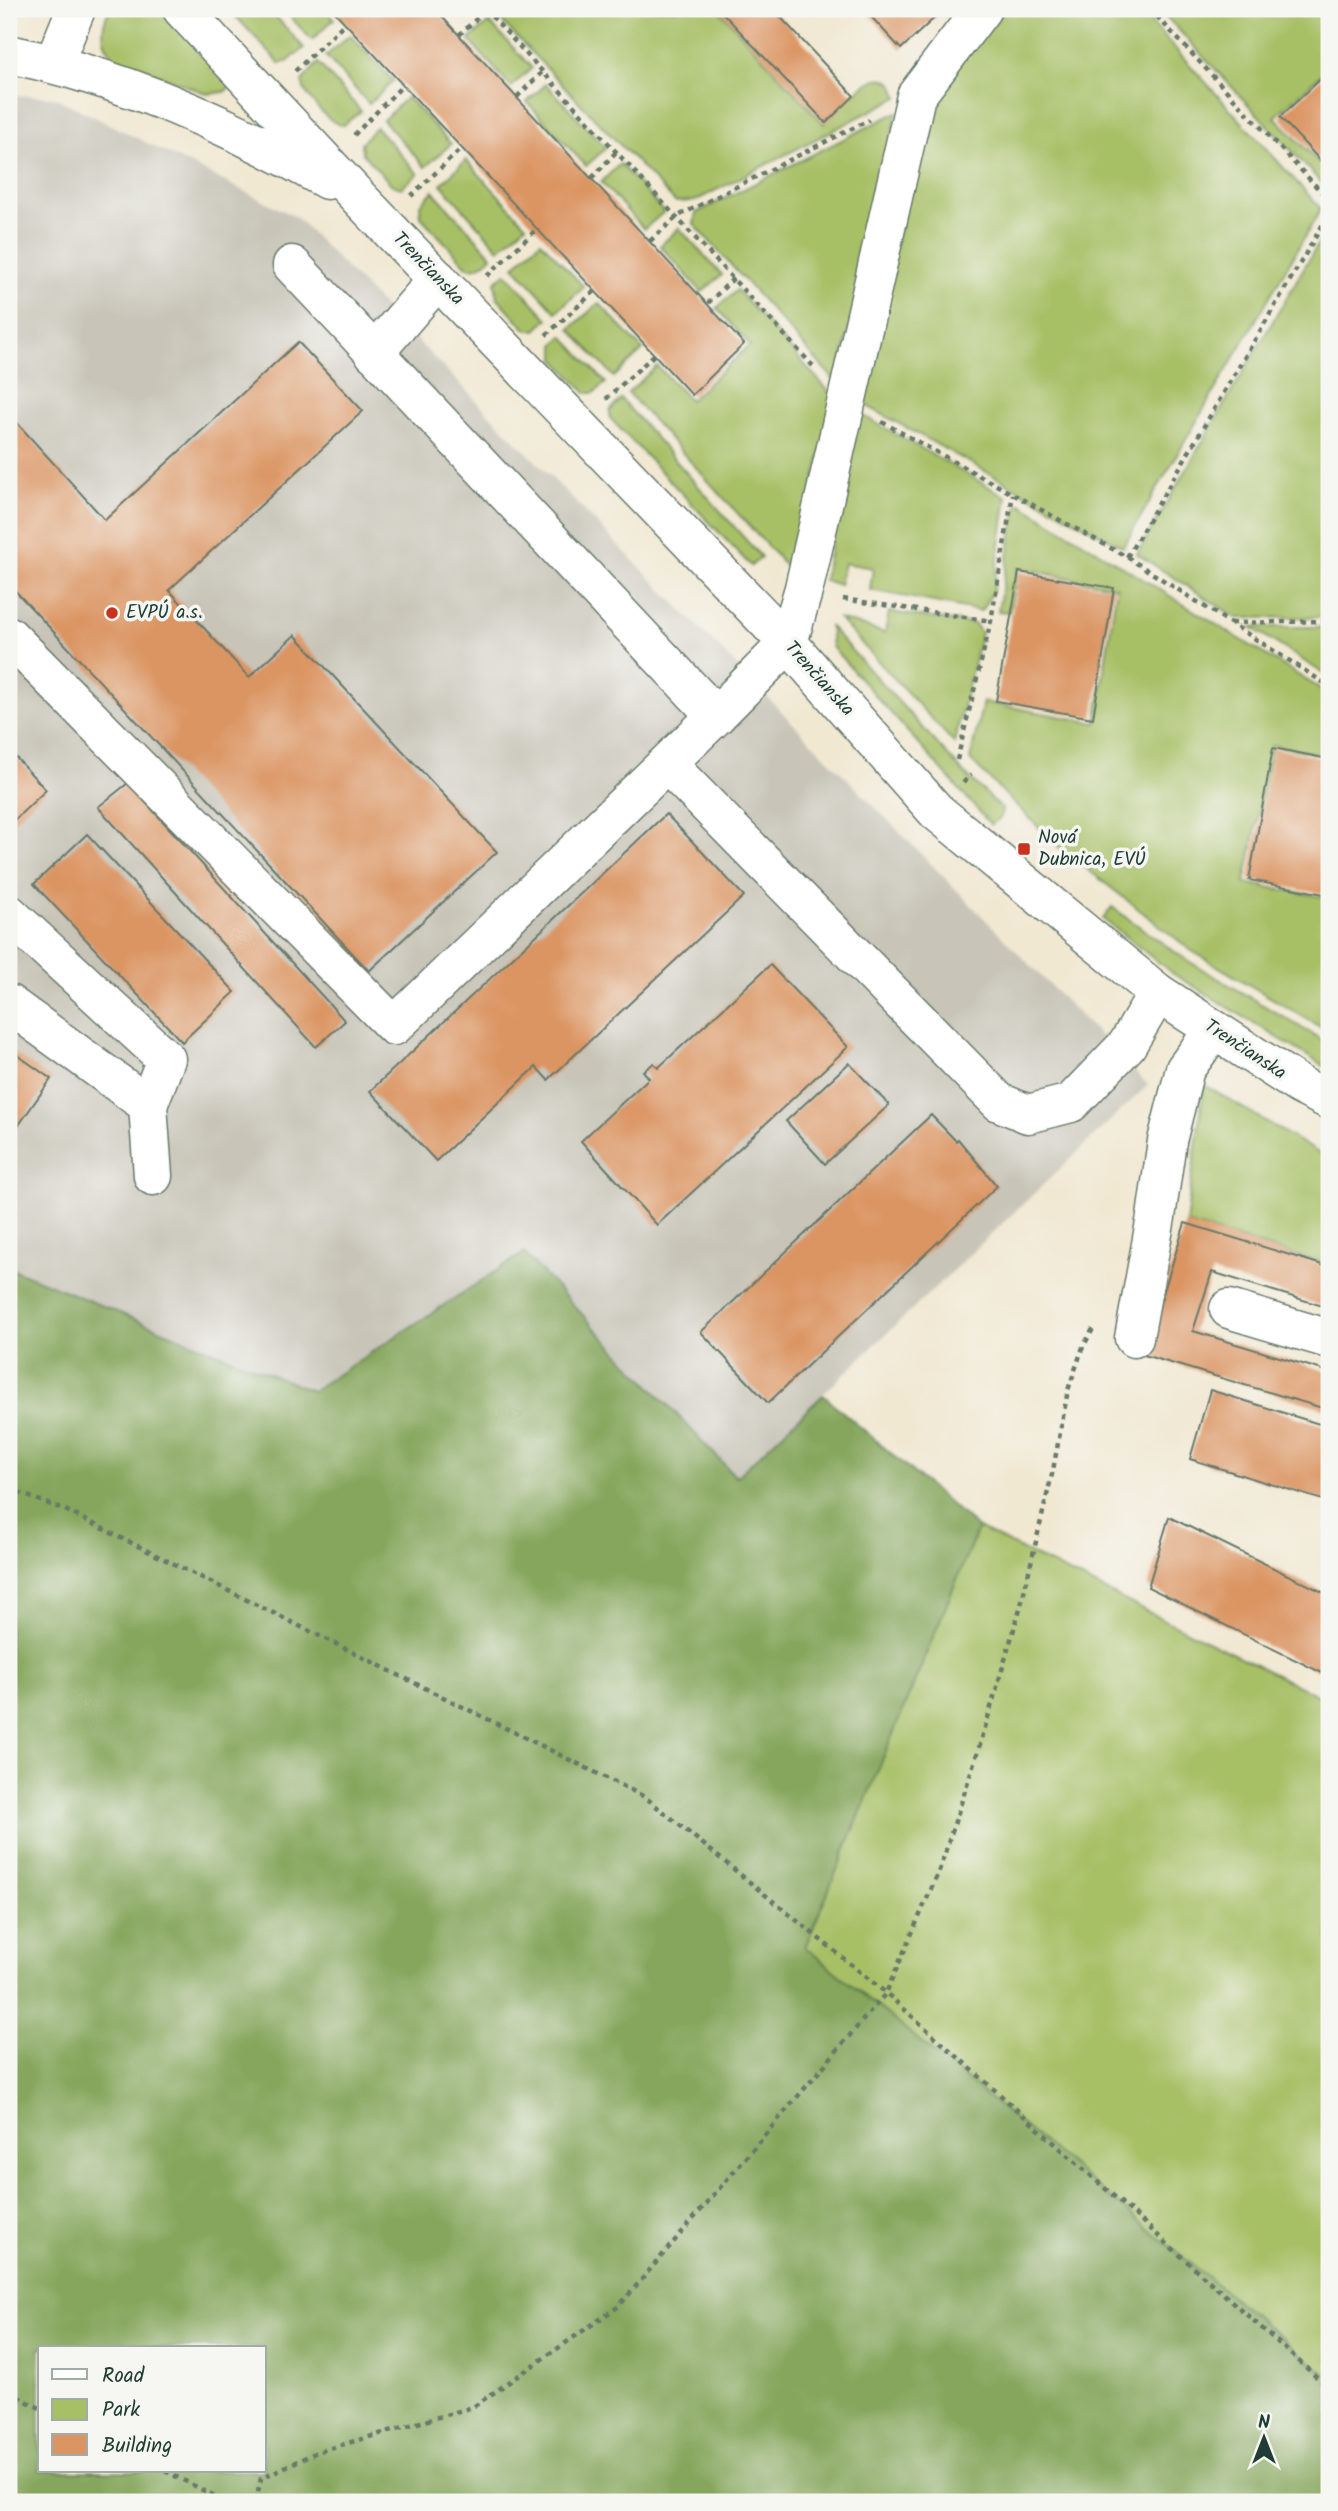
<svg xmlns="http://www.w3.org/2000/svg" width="1338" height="2511" viewBox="0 0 1338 2511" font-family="Kalam,sans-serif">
	<rect width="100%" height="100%" fill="#f6f6f2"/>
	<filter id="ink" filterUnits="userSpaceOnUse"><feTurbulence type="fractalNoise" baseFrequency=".0143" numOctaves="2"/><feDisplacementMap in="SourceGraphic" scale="14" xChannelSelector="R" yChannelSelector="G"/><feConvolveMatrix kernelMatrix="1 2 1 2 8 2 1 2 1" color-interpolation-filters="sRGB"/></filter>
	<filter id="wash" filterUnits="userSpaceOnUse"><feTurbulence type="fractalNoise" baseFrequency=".00686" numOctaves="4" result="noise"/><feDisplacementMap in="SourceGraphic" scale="28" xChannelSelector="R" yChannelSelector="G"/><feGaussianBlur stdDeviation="1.57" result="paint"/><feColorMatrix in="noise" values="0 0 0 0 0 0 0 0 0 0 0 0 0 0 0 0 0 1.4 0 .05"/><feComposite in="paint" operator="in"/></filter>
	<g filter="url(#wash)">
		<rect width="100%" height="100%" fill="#f1e8d2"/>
		<path fill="#c8c4b8" d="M 9,95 L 54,97 L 296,217 L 1148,1085 L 736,1477 L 524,1253 L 312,1391 L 9,1268 Z"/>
		<g fill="#a7c066" stroke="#637e4d" stroke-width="2">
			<path d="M 110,9 L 180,9 L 233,85 L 224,92 L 208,94 L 116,59 C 100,44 100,27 110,9 Z"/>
			<path d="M 229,9 L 269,9 L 304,48 L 287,62 L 279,63 Z"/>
			<path d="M 283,9 L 325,9 L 334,19 L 312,40 Z"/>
			<path d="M 490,9 L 718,9 L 824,124 C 842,107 886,49 898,97 L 695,201 L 675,202 Z"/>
			<path d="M 997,9 L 1139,9 L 1321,209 L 1123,547 L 858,401 L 931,95 Z"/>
			<path d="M 1159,9 L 1329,9 L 1329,67 L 1275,117 L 1329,173 L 1329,191 Z"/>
			<path d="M 489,22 L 532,68 L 511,87 L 469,40 Z"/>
			<path d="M 350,35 L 393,81 L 369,104 L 326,56 Z"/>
			<path d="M 318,63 L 361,111 L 343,125 C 330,125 303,94 302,81 Z"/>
			<path d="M 546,84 L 606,148 L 586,166 L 527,102 Z"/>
			<path d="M 407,97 L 451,144 L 425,167 L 383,120 Z"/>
			<path d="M 897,112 L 837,383 L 694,224 L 696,213 Z"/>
			<path d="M 376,127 L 418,174 L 401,188 L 392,185 L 362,153 L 361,143 Z"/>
			<path d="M 466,160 L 526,225 L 499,249 L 441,184 Z"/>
			<path d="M 620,164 L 664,212 L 644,229 L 601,182 Z"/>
			<path d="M 433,191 L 492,256 C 484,263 478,270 468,267 L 421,217 L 420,205 Z"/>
			<path d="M 1329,225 L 1329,617 L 1237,618 L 1137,554 Z"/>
			<path d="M 679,228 L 722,275 L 702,292 L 660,246 Z"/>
			<path d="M 541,241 L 584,287 L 556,312 L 514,266 Z"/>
			<path d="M 506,273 L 548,319 L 536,330 L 527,330 L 497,297 L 495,282 Z"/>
			<path d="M 737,290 L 834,397 L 793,574 L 628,393 L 657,366 L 690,400 L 750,345 L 717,308 Z"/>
			<path d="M 599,303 L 643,350 L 614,377 L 570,329 Z"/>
			<path d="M 563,336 L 606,383 L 594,393 L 586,393 L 555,359 L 555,344 Z"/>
			<path d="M 621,399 L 761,557 L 751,566 L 610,418 L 610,411 Z"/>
			<path d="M 855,411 L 1007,497 L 993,591 L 981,611 L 870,590 L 873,568 L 844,563 L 839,585 L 824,580 Z"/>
			<path d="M 1021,504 L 1329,694 L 1329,756 L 1272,745 L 1245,883 L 1329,898 L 1329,964 L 1323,999 L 1329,1001 L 1329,1032 L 1192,951 L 1059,847 L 970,760 L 983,702 L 1096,723 L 1117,587 L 1018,568 L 1009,612 L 998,611 L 1017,507 Z"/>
			<path d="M 889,612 L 975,624 L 981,633 L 954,743 L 839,619 L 885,633 Z"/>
			<path d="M 830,627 L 963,772 L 1002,809 L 1001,817 L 991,825 L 832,647 Z"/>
			<path d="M 1251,627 L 1329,627 L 1329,677 Z"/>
			<path d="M 1112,907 L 1185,959 L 1329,1044 L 1329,1069 L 1172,973 L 1103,919 Z"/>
			<path d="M 1204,1085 L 1329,1159 L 1329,1265 L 1186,1223 Z"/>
			<path d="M 978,1528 L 1329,1701 L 1329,2377 L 805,1947 Z"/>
		</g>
		<path fill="#85a65b" stroke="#527248" stroke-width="2" fill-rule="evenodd" d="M 524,1253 L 736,1477 L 823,1395 L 978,1528 L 805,1947 L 1329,2377 L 1329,2502 L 9,2502 L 9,1268 L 312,1391 ZM 40,2348 L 264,2348 L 264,2471 L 40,2471 Z"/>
		<g id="blocks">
			<g fill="#db9563">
				<path d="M 332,9 L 435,9 L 744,344 L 692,395 Z"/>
				<path d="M 719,9 L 773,9 L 854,96 L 826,123 Z"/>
				<path d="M 864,9 L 944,9 L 901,49 Z"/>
				<path d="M 1329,71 L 1329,170 L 1280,117 Z"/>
				<path d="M 298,342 L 363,411 L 169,590 L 249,677 L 295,635 L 497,852 L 369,971 L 9,584 L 9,414 L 105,520 Z"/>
				<path d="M 1019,572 L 1114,588 L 1093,718 L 996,701 Z"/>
				<path d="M 1273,748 L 1329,759 L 1329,895 L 1249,880 Z"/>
				<path d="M 9,750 L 46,790 L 9,825 Z"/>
				<path d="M 128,783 L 345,1021 L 316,1047 L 98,807 Z"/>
				<path d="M 666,814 L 744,896 L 548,1080 L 536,1067 L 436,1161 L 370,1091 Z"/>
				<path d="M 87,834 L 235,992 L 182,1042 L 34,884 Z"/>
				<path d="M 770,965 L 848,1047 L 657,1225 L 581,1141 L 649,1078 L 643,1071 L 654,1063 L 658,1068 Z"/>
				<path d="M 9,1049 L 51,1079 L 9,1139 Z"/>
				<path d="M 849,1063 L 889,1105 L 825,1164 L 786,1121 Z"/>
				<path d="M 931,1115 L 956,1141 L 958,1139 L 997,1186 L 768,1403 L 701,1332 Z"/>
				<path d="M 1185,1223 L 1329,1267 L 1329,1308 L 1212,1272 L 1193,1331 L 1329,1372 L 1329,1410 L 1144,1355 Z"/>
				<path d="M 1210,1390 L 1329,1427 L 1329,1502 L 1190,1459 Z"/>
				<path d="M 1169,1517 L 1329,1595 L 1329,1659 L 1322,1673 L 1148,1587 Z"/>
			</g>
		</g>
	</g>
	<g filter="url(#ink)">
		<use href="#blocks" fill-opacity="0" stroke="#68796b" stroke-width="2"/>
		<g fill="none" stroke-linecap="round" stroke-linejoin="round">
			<defs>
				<g id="minor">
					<path d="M 182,9 L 359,198 L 788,643 L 936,811 L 1158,993 L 1301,1086 L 1329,1100"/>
					<path d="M 9,54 C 121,77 228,124 327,180"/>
					<path d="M 54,63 L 76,9"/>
					<path d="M 292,265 L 716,716 L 788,643 L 804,588 L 916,96 L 982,9"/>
					<path d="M 374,353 L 438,279"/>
					<path d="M 9,636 L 394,1026 L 716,716"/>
					<path d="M 667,764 L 999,1102 L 1028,1114 L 1071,1103 L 1127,1045 L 1158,993"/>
					<path d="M 9,914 L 166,1059 L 148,1105"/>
					<path d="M 9,1004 L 148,1105 L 153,1176"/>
					<path d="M 1229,1309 L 1329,1339"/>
					<path d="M 1134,1338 L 1156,1217 L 1167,1141 L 1185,1069 L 1214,1030"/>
				</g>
			</defs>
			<use href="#minor" stroke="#68796b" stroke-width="41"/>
			<g stroke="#68796b" stroke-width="4.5" stroke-dasharray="5 5" stroke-linecap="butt">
				<path d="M 485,9 L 813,366"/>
				<path d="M 1150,9 L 1329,200"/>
				<path d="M 459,35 L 486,10"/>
				<path d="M 295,71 L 345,23"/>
				<path d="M 517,97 L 543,71"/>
				<path d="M 354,135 L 403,85"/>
				<path d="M 592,178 L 617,151"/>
				<path d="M 411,196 L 462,148"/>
				<path d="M 650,241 L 678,216 L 869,120"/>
				<path d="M 487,276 L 537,229"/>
				<path d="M 708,303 L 734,278"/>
				<path d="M 546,335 L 595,291"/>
				<path d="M 606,399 L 654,355"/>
				<path d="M 882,422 L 1127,557 L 1329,686"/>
				<path d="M 1127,557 L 1329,214"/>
				<path d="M 843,599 L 991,621"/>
				<path d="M 1231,623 L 1329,621"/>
				<path d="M 957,760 L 991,621 L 1013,494"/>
				<path d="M 963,783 L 971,775"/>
				<path d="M 9,1489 L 65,1510 L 645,1797 L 886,1993 L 1329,2388"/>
				<path d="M 9,2392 L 40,2408"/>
				<path d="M 165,2471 L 227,2502"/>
				<path d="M 256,2502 L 261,2478 L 317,2452 L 473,2407 L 619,2306 L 886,1993 L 939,1871 L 982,1738 L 1021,1605 L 1053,1470 L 1068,1390 L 1083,1347 L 1093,1329"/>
			</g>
			<use href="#minor" stroke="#fff" stroke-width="38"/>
		</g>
	</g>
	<g fill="#c8321e" stroke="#f6f6f2" stroke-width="2.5">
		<circle cx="112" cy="613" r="7"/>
		<rect x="1017" y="842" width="14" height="14" rx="3.5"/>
	</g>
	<g text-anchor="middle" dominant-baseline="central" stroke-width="7" stroke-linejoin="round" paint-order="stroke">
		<g font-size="19" fill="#1f3d34" stroke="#f6f6f2">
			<text transform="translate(428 269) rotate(46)">Trenčianska</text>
			<text transform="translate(819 679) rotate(48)">Trenčianska</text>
			<text transform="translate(1245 1050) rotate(33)">Trenčianska</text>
		</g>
		<g font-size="19" fill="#1f3d34" stroke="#f6f6f2" text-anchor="start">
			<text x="126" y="613">EVPÚ a.s.</text>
			<text x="1038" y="838">Nová<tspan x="1038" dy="22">Dubnica, EVÚ</tspan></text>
		</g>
	</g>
	<rect width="1338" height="2511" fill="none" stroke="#f6f6f2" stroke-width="35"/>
	<rect x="38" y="2346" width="228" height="126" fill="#f6f6f2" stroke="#a0aca6" stroke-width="2"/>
	<rect x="52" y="2369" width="35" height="10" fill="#ffffff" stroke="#a0aca6" stroke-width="2"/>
	<text x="102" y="2382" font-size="21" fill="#1f3d34">Road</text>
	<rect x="52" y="2399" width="35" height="21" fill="#a7c066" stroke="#a0aca6" stroke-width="2"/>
	<text x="102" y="2416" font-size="21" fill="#1f3d34">Park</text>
	<rect x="52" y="2434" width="35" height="21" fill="#db9563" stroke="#a0aca6" stroke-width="2"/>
	<text x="102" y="2452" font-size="21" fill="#1f3d34">Building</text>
	<g transform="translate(1264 2438)" stroke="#f6f6f2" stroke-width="5" paint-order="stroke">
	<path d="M0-5L12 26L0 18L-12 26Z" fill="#1f3d34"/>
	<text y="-10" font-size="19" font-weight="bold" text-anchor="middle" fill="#1f3d34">N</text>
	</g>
</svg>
